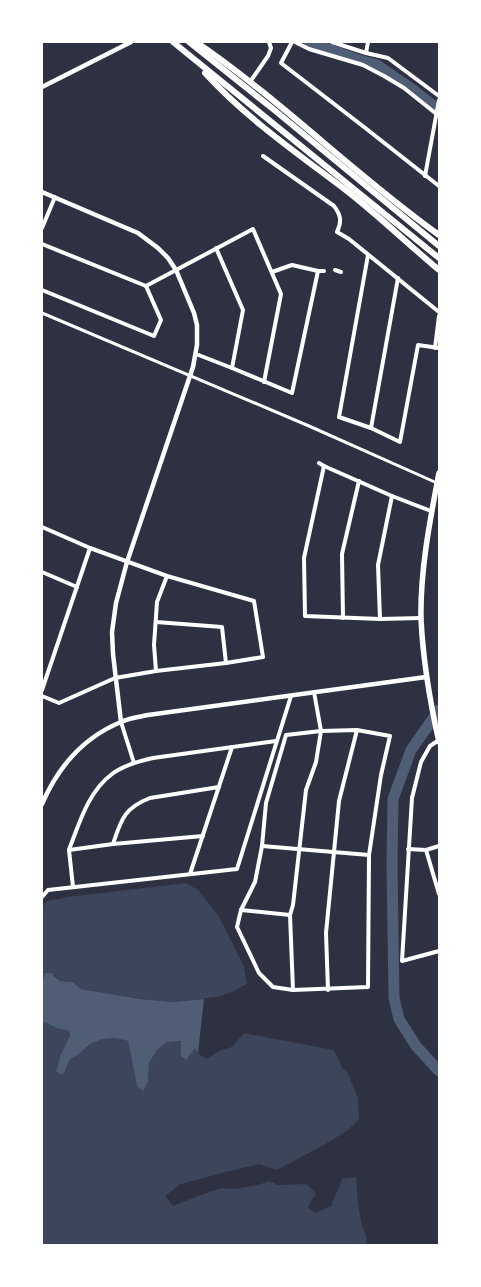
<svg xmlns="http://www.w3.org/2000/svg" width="481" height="1287" viewBox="0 0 481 1287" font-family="'Alegreya Sans',sans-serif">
	<rect width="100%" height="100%" fill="#2d3142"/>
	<g fill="#3c4559">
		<path d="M 186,883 L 198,890 L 218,915 L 244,967 L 247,984 L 232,992 L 217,997 L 174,1002 L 142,999 L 81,989 L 73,982 L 60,981 L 55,975 L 43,977 L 42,983 L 42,907 L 47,901 L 67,897 Z"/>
		<path d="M 42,1022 L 47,1023 L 56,1028 L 69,1031 L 70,1036 L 61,1054 L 63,1075 L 70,1059 L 78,1055 L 90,1044 L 103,1039 L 115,1038 L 128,1041 L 137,1086 L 148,1081 L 149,1063 L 157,1050 L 167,1042 L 181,1041 L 181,1056 L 190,1054 L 195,1047 L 198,1053 L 206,1059 L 221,1050 L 232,1047 L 244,1033 L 334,1050 L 342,1068 L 347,1072 L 358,1098 L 359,1119 L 348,1130 L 324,1145 L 277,1170 L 259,1164 L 226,1172 L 181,1184 L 165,1196 L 173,1206 L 211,1191 L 224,1188 L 235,1189 L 258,1185 L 269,1181 L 278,1185 L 305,1184 L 309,1186 L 316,1194 L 311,1201 L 308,1208 L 316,1213 L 331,1206 L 342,1179 L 356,1177 C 357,1192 358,1206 361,1221 C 363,1232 368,1232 366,1245 L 42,1245 Z"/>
	</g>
	<path fill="#4f5d75" d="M 45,973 L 51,973 L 60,981 L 73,982 L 81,989 L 141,999 L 174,1002 L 204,999 L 198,1053 L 195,1048 L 186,1060 L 181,1056 L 181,1041 L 167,1042 L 157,1050 L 149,1063 L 148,1081 L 143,1091 L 137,1086 L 128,1041 L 115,1038 L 103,1039 L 90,1044 L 78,1055 L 70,1059 L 63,1075 L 56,1072 L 61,1054 L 70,1036 L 69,1031 L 56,1028 L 47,1023 L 42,1022 L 42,983 Z"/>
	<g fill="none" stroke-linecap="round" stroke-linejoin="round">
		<g stroke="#4f5d75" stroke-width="11">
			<path d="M 309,42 L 359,60 L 377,65 L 412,89 L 439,110"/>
			<path d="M 439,710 L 411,750 L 393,799 L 392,864 L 394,998 L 399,1019 L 416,1046 L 439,1071"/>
		</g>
		<path stroke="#fff" stroke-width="3" d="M 42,313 L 309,426 L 437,483"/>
		<g stroke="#fff" stroke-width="4">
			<path d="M 292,42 L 281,63 L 364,127 L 439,186"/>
			<path d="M 295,42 L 309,49 L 363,65 L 384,76 L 404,88 L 439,116"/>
			<path d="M 332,42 L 366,53 L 388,58 L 439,96"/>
			<path d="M 366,53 L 368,42"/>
			<path d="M 250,82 L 268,56 L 271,48 L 269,42"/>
			<path d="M 263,156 L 334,206 C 341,215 342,222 337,232 L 349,239 L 439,312"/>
			<path d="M 425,176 L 439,100"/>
			<path d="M 42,228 L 55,197"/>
			<path d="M 42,244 L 146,286 L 161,320 L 154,336 L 42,290"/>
			<path d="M 216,248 L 243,310 L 232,368"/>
			<path d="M 368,255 L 339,417 L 371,428 L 400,442 L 418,345 L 439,348"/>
			<path d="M 335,270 L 341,272"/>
			<path d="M 272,272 L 292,265 L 318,271 L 324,271"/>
			<path d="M 146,286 L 253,229 L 281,294 L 264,382"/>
			<path d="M 435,348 L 439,316"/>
			<path d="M 196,354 L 232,368 L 292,393 L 318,271"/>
			<path d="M 371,428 L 398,278"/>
			<path d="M 319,463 L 324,466 L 392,496 L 431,511"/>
			<path d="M 324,466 L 304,558 L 305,616 L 380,619 L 421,618"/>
			<path d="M 42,527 L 90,548 L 167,576 L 254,601 L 263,657 L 226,663 L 156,671 L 115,678 L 59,703 L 42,696"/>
			<path d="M 42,572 L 77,587"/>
			<path d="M 343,618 L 342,554 L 359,481"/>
			<path d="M 380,619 L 378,565 L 392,496"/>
			<path d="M 156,622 L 222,627 L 226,663"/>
			<path d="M 156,671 L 154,645 L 157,602 L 167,576"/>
			<path d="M 42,690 L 90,548"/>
			<path d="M 121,722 L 134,763"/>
			<path d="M 357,730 L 390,736 L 381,775 L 369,855 L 368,987 L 293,990 L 273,987 L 259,973 L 237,927 L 241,910 L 255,882 L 262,846 L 266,803 L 286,735 L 321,731 Z"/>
			<path d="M 439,740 L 430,746 L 421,762 L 412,798 L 402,961 L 439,951"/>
			<path d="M 113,844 C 121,820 124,808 150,798 L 219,787"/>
			<path d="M 262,846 L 369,855"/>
			<path d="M 408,849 L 426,850 L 439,846"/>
			<path d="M 69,850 L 113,844 L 203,836"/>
			<path d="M 426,850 L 439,894"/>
			<path d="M 190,874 L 232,747"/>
			<path d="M 73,887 L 69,850 L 70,847 C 80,821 89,791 112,774 C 124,765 139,761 153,758 L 276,741"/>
			<path d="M 42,897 L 48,890 L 237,869 L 291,696"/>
			<path d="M 241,910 L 290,915 L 293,905 L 306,790 L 316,762 L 321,731 L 314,692"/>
			<path d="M 290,915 L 293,990"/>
			<path d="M 328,990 L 326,933 L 339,801 L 357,730"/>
		</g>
		<g stroke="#fff" stroke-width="4.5">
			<path d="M 42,87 L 131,42"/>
			<path d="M 42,192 L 138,233 L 158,248 L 168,258 L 176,270 L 194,313 L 197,325 L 197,345 L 193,367 L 127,562 L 116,603 L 112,632 L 113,654 L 121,722"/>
			<path d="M 42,804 C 58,767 82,738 121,722 C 129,718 139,717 148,715 L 426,677"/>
		</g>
		<path stroke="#fff" stroke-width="5.5" d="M 439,473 C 430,520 420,571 421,619 C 423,660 430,702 439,742"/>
		<g stroke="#fff" stroke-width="6">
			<path d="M 173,42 L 439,258"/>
			<path d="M 189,42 L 273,109 L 439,246"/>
			<path d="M 196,42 C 281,100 355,175 439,235"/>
			<path d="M 205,73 C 246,118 298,154 347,191 C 379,216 408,244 439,270"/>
		</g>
	</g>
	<rect width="481" height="1287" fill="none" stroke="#ffffff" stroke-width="86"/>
</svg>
